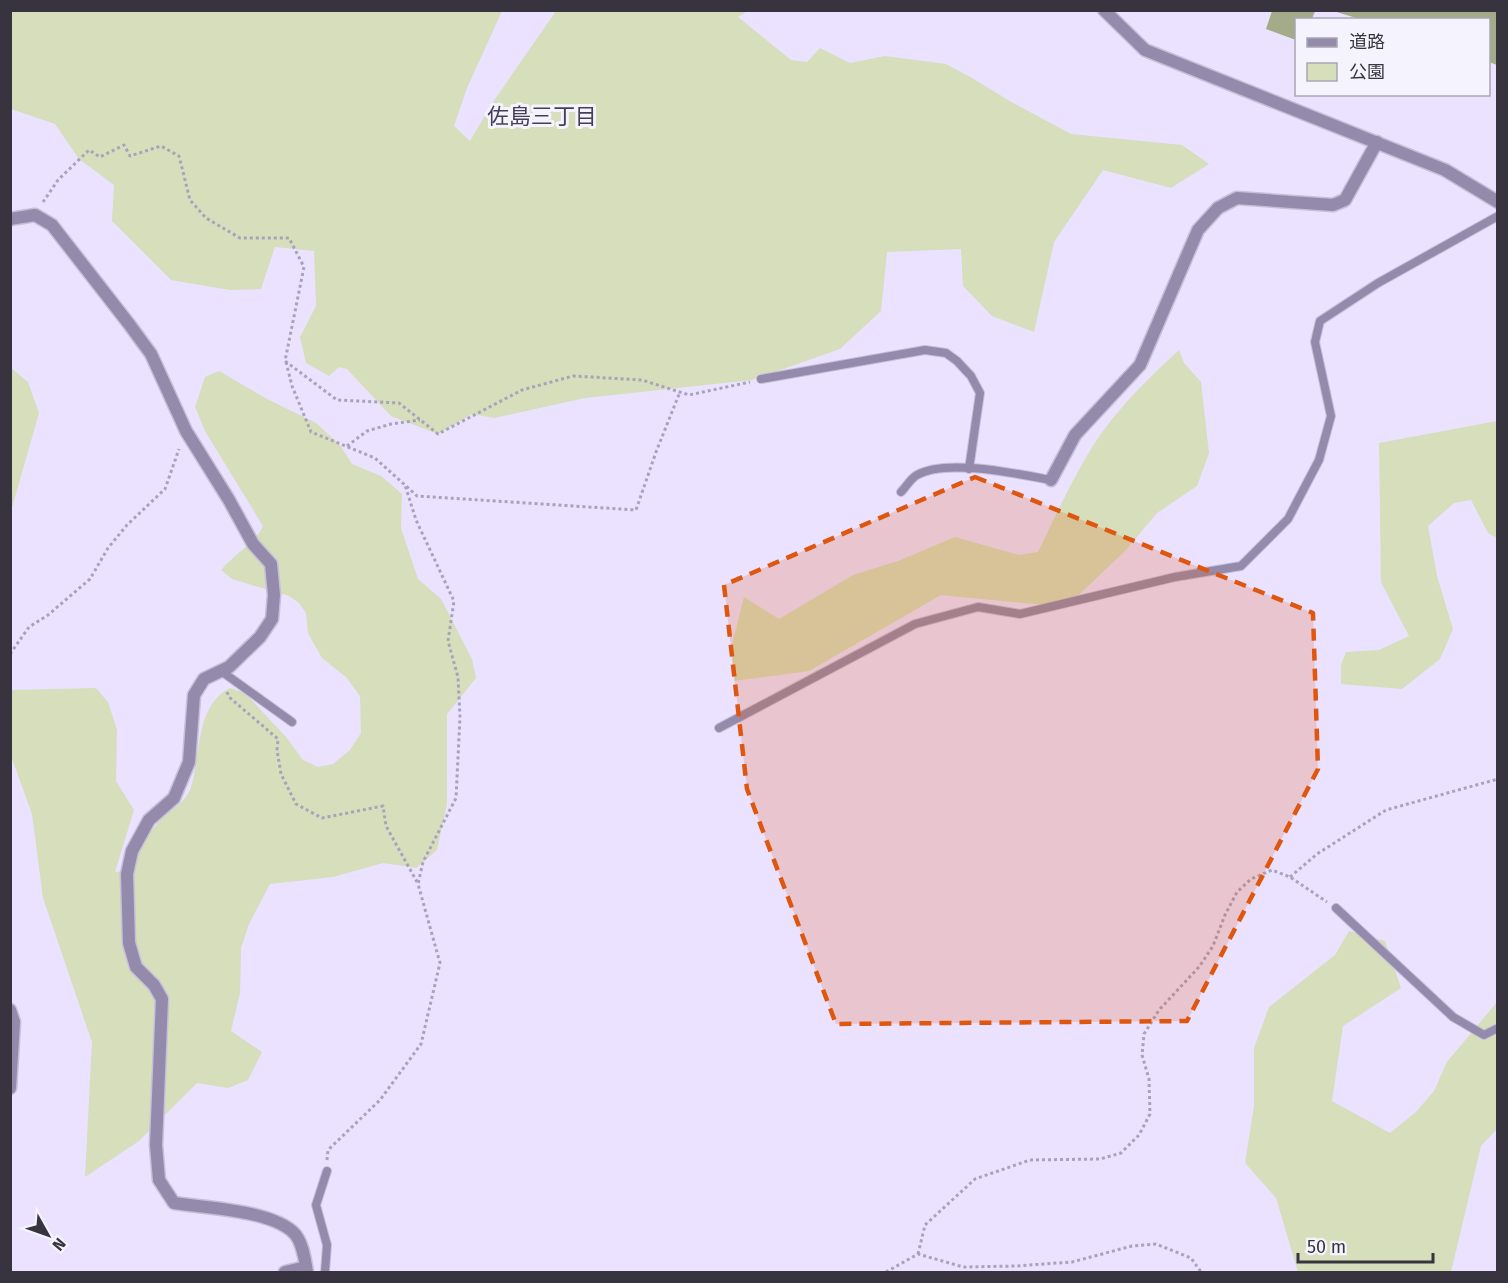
<svg xmlns="http://www.w3.org/2000/svg" width="1508" height="1283" viewBox="0 0 1508 1283" font-family="'Fira Sans','Noto Sans JP',sans-serif">
	<rect width="100%" height="100%" fill="#eae2ff"/>
	<g fill="#d6debb">
		<path d="M 749,10 L 738,17 L 791,60 L 807,62 L 820,48 L 850,63 L 885,56 L 946,64 L 972,78 L 1013,103 L 1071,134 L 1182,145 L 1209,164 L 1171,188 L 1103,170 L 1054,242 L 1034,332 L 992,316 L 963,286 L 961,249 L 887,252 L 881,311 L 840,349 L 752,380 L 585,398 L 494,418 L 472,414 L 438,434 L 391,416 L 347,369 L 339,367 L 329,376 L 306,363 L 300,337 L 316,306 L 314,251 L 275,247 L 261,289 L 230,290 L 171,280 L 112,221 L 114,185 L 79,159 L 55,124 L 11,109 L 11,11 L 502,11 L 467,88 L 454,126 L 470,141 L 493,102 L 556,11 Z"/>
		<path d="M 1179,350 L 1184,363 L 1201,382 L 1209,453 L 1197,486 L 1157,513 L 1125,551 L 1066,607 L 941,595 L 809,671 L 734,681 L 731,649 L 744,597 L 779,619 L 853,575 L 898,561 L 955,537 L 1019,555 L 1038,552 C 1058,511 1077,468 1103,431 C 1125,401 1152,375 1179,350 Z"/>
		<path d="M 11,368 L 28,382 L 39,413 L 11,511 Z"/>
		<path d="M 219,371 L 267,399 L 316,423 L 340,445 L 352,464 L 381,476 L 402,494 L 401,528 L 418,579 L 441,599 L 472,659 L 476,678 L 447,714 L 447,804 L 437,850 L 416,868 L 383,863 L 333,877 L 270,884 L 249,924 L 241,948 L 240,993 L 231,1031 L 262,1052 L 248,1080 L 228,1088 L 197,1083 L 139,1141 L 85,1177 L 92,1042 L 43,898 L 32,814 L 11,756 L 11,690 L 96,688 L 108,702 L 117,730 L 116,781 L 134,810 L 115,872 L 127,871 C 136,856 145,838 157,824 C 167,811 186,804 191,787 C 201,756 195,705 230,688 L 245,693 L 286,737 L 303,760 L 318,767 L 333,764 L 350,750 L 361,733 L 360,696 L 346,677 L 322,658 L 308,633 L 306,613 L 299,603 L 289,596 L 232,579 L 221,570 C 232,557 259,539 263,526 L 205,431 L 195,407 L 205,377 Z"/>
		<path d="M 1497,421 L 1497,538 L 1488,533 L 1471,500 L 1454,503 L 1428,526 L 1437,576 L 1453,629 L 1440,659 L 1402,689 L 1341,684 L 1341,665 L 1346,652 L 1379,650 L 1409,636 L 1381,582 L 1379,443 Z"/>
		<path d="M 1349,931 L 1385,941 L 1401,988 L 1343,1026 L 1332,1101 L 1390,1133 L 1416,1112 L 1434,1091 L 1447,1062 L 1497,1002 L 1497,1129 L 1481,1146 L 1451,1272 L 1298,1272 L 1276,1198 L 1245,1163 L 1254,1106 L 1254,1048 L 1269,1007 L 1335,955 Z"/>
	</g>
	<g fill="#a3ab89">
		<path d="M 1272,11 L 1272,10 L 1315,11 L 1312,19 L 1296,20 L 1296,40 L 1266,29 Z"/>
		<path d="M 1333,11 L 1497,11 L 1497,65 L 1489,62 L 1488,20 L 1360,19 Z"/>
	</g>
	<g fill="none" stroke-linecap="round" stroke-linejoin="round">
		<defs>
			<g id="service">
				<path d="M 761,379 L 925,350 L 946,353 L 957,361 L 971,376 L 980,393 L 969,469"/>
				<path d="M 901,492 C 906,487 911,478 917,475 C 946,458 1018,474 1051,480"/>
				<path d="M 221,671 L 292,722"/>
				<path d="M 719,728 L 915,624 L 978,607 L 1020,614 L 1175,577 L 1241,566 L 1288,519 L 1319,460 L 1331,416 L 1315,342 L 1320,321 L 1378,283 L 1498,216"/>
				<path d="M 1336,908 L 1453,1017 L 1484,1035 L 1498,1028"/>
				<path d="M 325,1272 L 327,1245 L 316,1205 L 327,1171"/>
			</g>
			<g id="minor">
				<path d="M 10,219 L 35,215 L 52,225 L 129,324 L 151,354 L 186,431 L 229,500 L 253,544 L 271,564 L 274,595 L 272,619 L 260,637 L 229,667 L 204,679 L 194,695 L 189,762 L 174,798 L 149,820 L 132,851 L 127,874 L 129,943 L 136,967 L 154,985 L 162,999 L 156,1145 L 159,1180 L 174,1203 C 206,1208 271,1210 294,1233 C 303,1242 305,1261 307,1272"/>
				<path d="M 1051,480 L 1075,435 L 1140,365 L 1198,230 L 1218,208 L 1237,198 L 1333,205 L 1345,200 L 1377,142"/>
				<path d="M 10,1010 L 14,1022 L 10,1088"/>
				<path d="M 285,1272 L 306,1267"/>
			</g>
			<path id="tertiary" d="M 1104,10 L 1145,50 L 1445,170 L 1498,202"/>
		</defs>
		<use href="#service" stroke="#c6bfd9" stroke-width="10"/>
		<use href="#minor" stroke="#c6bfd9" stroke-width="15"/>
		<use href="#tertiary" stroke="#c6bfd9" stroke-width="15"/>
		<g stroke="#a9a3ba" stroke-width="3" stroke-dasharray="3 3" stroke-linecap="butt">
			<path d="M 43,202 L 58,180 L 89,150 L 100,157 L 124,145 L 130,156 L 161,146 L 179,156 L 190,200 L 206,218 L 240,238 L 289,238 L 304,267 L 285,361 L 337,400 L 399,403 L 438,434 L 522,390 L 573,376 L 642,380 L 689,395 L 750,382"/>
			<path d="M 286,362 L 292,386 L 311,432 L 375,458 L 417,496 L 636,510 L 656,452 L 680,392"/>
			<path d="M 347,446 L 367,431 L 391,424 L 420,420"/>
			<path d="M 10,654 L 29,627 L 48,615 L 90,579 L 108,548 L 127,525 L 165,489 L 179,449"/>
			<path d="M 227,692 L 229,697 L 278,739 L 277,750 L 281,774 L 296,804 L 322,818 L 383,806 L 386,826 L 417,882"/>
			<path d="M 1290,877 L 1317,854 L 1386,810 L 1498,779"/>
			<path d="M 327,1160 L 328,1150 L 380,1100 L 421,1044 L 440,963 L 418,884 L 423,862 L 456,798 L 460,717 L 458,677 L 448,641 L 454,601 L 416,520 L 405,485"/>
			<path d="M 918,1254 L 925,1225 L 975,1179 L 1030,1160 L 1100,1159 L 1121,1153 L 1139,1135 L 1150,1114 L 1149,1079 L 1142,1055 L 1144,1034 L 1159,1010 L 1199,967 L 1213,946 L 1225,915 L 1237,892 L 1251,879 L 1272,870 L 1290,877 L 1327,902"/>
			<path d="M 886,1272 L 918,1254 L 963,1267 L 1016,1266 L 1072,1262 L 1132,1246 L 1156,1244 L 1191,1258 L 1201,1272"/>
		</g>
		<use href="#service" stroke="#948bac" stroke-width="8"/>
		<use href="#minor" stroke="#948bac" stroke-width="12"/>
		<use href="#tertiary" stroke="#948bac" stroke-width="12"/>
	</g>
	<path fill="#df570f" fill-opacity="0.2" stroke="#df570f" stroke-width="4.5" stroke-dasharray="12 8" stroke-linejoin="round" d="M 975,477 L 1313,613 L 1318,769 L 1187,1021 L 836,1024 L 747,789 L 724,585 Z"/>
	<g text-anchor="middle" dominant-baseline="central" stroke-width="6" stroke-linejoin="round" paint-order="stroke">
		<g font-size="22" fill="#453f56" stroke="#f5f3fe">
			<text x="542" y="116">佐島三丁目</text>
		</g>
	</g>
	<rect width="1508" height="1283" fill="none" stroke="#37343f" stroke-width="24"/>
	<rect x="1295" y="18" width="195" height="78" fill="#f5f3fe" stroke="#a9a7b2" stroke-width="1.5"/>
	<rect x="1307" y="38" width="30" height="9" fill="#948bac" stroke="#a9a7b2" stroke-width="1.5"/>
	<text x="1349" y="48" font-size="18" fill="#37343f">道路</text>
	<rect x="1307" y="63" width="30" height="18" fill="#d6debb" stroke="#a9a7b2" stroke-width="1.5"/>
	<text x="1349" y="78" font-size="18" fill="#37343f">公園</text>
	<g transform="translate(48 1235) rotate(130)" stroke="#f5f3fe" stroke-width="4.5" paint-order="stroke">
	<path d="M0-4.5L10 22L0 15L-10 22Z" fill="#37343f"/>
	<text y="-9" font-size="16" font-weight="bold" text-anchor="middle" fill="#37343f">N</text>
	</g>
	<path d="M1298 1253v9h135v-9" fill="none" stroke="#37343f" stroke-width="3"/>
	<text x="1307" y="1253" font-size="18" fill="#37343f" stroke="#f5f3fe" stroke-width="4.5" paint-order="stroke">50 m</text>
</svg>
